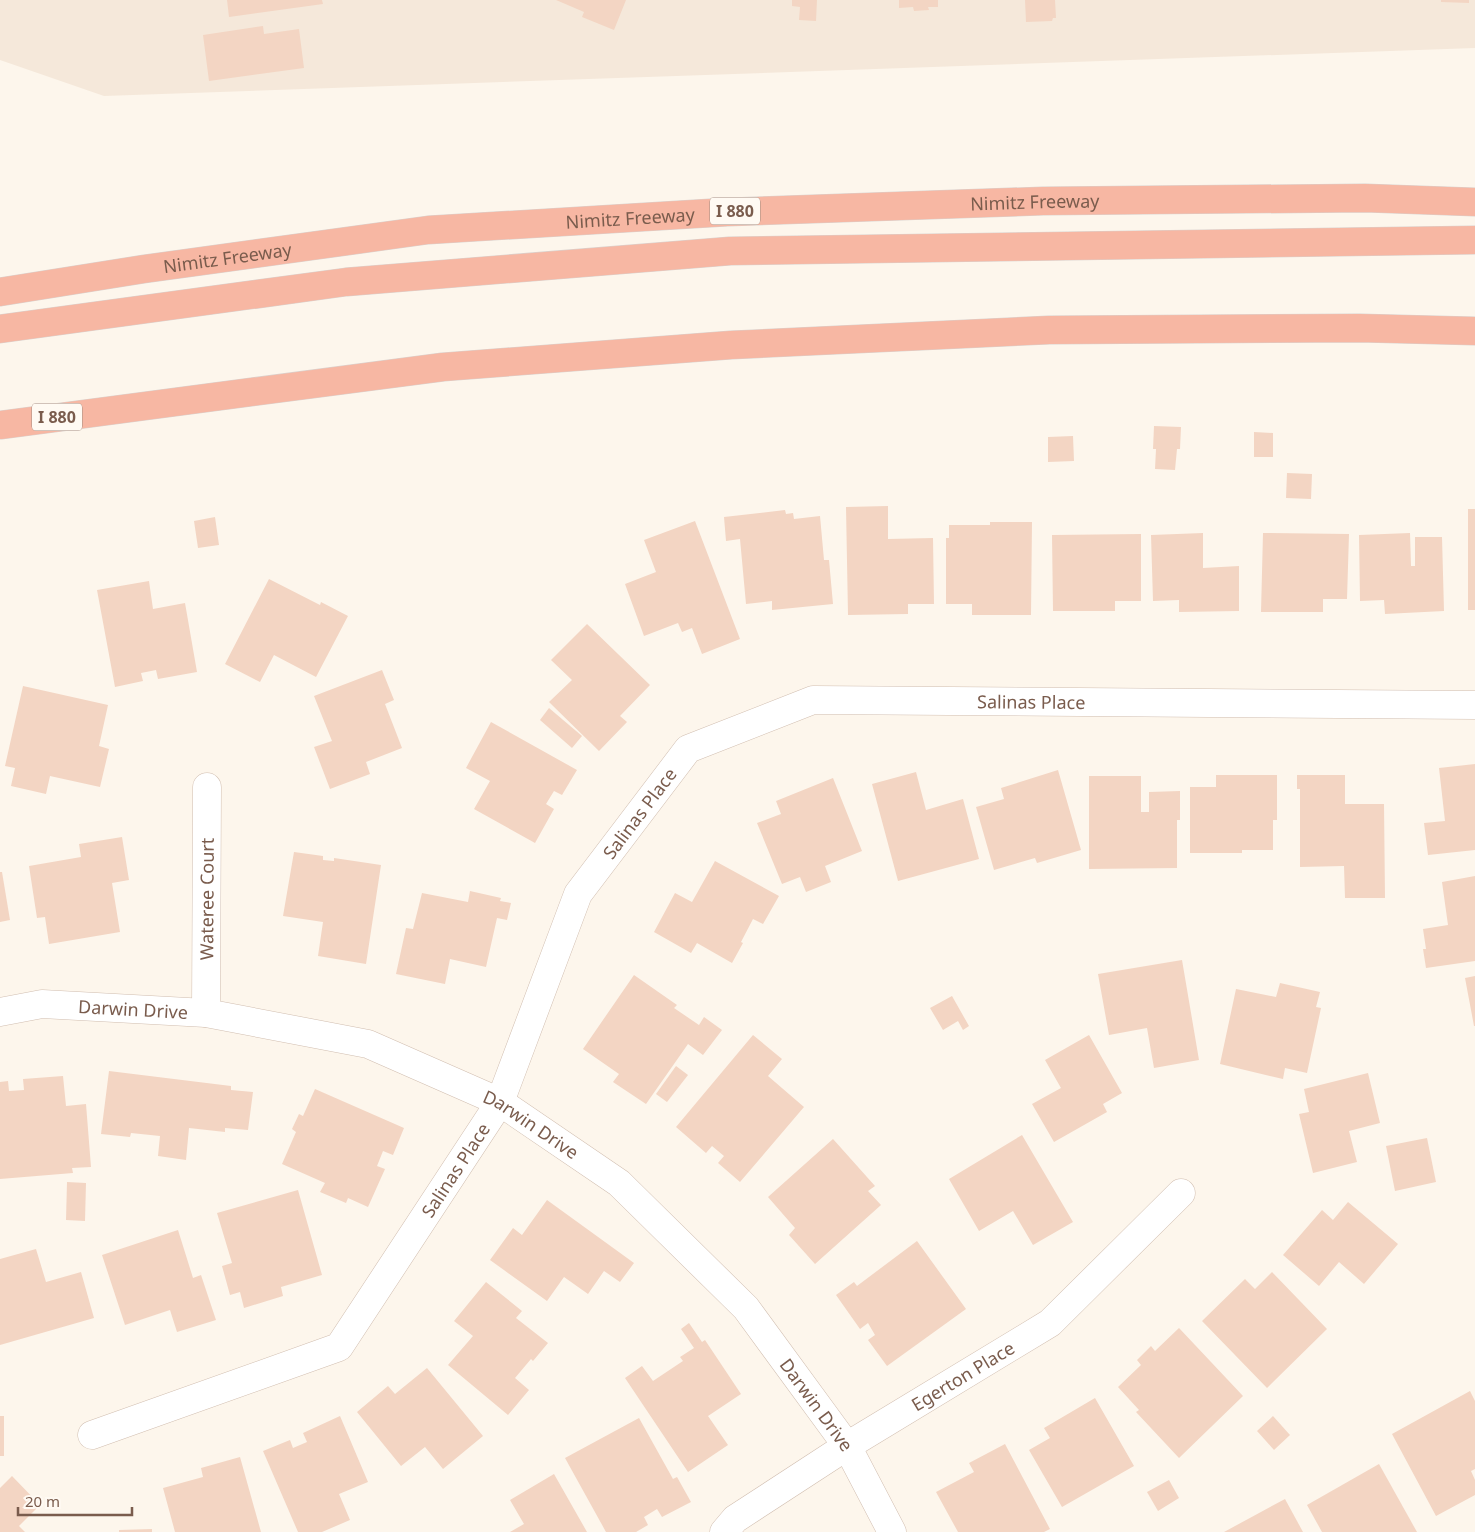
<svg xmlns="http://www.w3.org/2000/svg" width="1475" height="1532" viewBox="0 0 1475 1532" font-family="'Noto Sans',sans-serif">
	<rect width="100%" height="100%" fill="#fdf6ec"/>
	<path fill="#f5e8da" d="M 0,0 L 1475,0 L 1475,48 L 104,96 L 0,60 Z"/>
	<g fill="#f3d5c3">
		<path d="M 227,0 L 322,0 L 323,4 L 229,17 Z"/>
		<path d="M 556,0 L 626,0 L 614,30 L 582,17 L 584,12 Z"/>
		<path d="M 792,0 L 817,0 L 816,21 L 799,20 L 800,7 L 792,6 Z"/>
		<path d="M 899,0 L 938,0 L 938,7 L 928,7 L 929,10 L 914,11 L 913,7 L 899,8 Z"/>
		<path d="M 1025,0 L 1055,0 L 1056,18 L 1053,18 L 1052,21 L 1026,22 Z"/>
		<path d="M 1441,0 L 1469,0 L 1469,3 L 1441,2 Z"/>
		<path d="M 263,26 L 264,34 L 299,29 L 304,68 L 209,81 L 203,35 Z"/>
		<path d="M 1154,426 L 1181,427 L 1180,449 L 1177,449 L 1175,470 L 1155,469 L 1156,449 L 1153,449 Z"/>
		<path d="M 1254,432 L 1273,433 L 1273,457 L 1254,457 Z"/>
		<path d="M 1073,436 L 1074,461 L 1048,462 L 1048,437 Z"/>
		<path d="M 1287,473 L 1312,474 L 1311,499 L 1286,498 Z"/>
		<path d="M 888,506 L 888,539 L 933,538 L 934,604 L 908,604 L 908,614 L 848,615 L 846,507 Z"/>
		<rect x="1468" y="509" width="7" height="101"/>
		<path d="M 785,510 L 786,514 L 793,513 L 794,519 L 820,516 L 824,560 L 829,560 L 833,604 L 772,610 L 772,601 L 746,604 L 740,539 L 726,541 L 724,517 Z"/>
		<path d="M 215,517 L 219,545 L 198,548 L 194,521 Z"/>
		<path d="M 695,521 L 740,639 L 702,654 L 692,628 L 682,632 L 678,623 L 644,636 L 625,584 L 656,572 L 644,540 Z"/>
		<path d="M 990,522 L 1032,522 L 1031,615 L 972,615 L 972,604 L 946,604 L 946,538 L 949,538 L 949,525 L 990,525 Z"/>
		<path d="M 1203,533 L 1203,568 L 1239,566 L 1239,611 L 1179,612 L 1179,600 L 1153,601 L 1151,535 Z"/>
		<path d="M 1263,533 L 1349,534 L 1347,599 L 1323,599 L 1323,612 L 1261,612 Z"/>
		<path d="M 1410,533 L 1411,566 L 1415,566 L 1415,537 L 1442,537 L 1444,611 L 1385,614 L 1384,600 L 1360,601 L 1359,535 Z"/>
		<path d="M 1141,534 L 1141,601 L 1115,601 L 1115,611 L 1053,611 L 1052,535 Z"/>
		<path d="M 269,579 L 320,605 L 321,602 L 348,616 L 316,677 L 274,655 L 260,682 L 225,664 Z"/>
		<path d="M 149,581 L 153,609 L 185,603 L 197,672 L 158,679 L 156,670 L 141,673 L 143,681 L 115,687 L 97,590 Z"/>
		<path d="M 587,624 L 650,685 L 620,716 L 627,722 L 599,751 L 549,702 L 572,680 L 551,660 Z"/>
		<path d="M 382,670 L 394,700 L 385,704 L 402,748 L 366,762 L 370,774 L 330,789 L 314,747 L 332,741 L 314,696 Z"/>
		<path d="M 23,686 L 108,705 L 99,746 L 109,749 L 100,787 L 50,776 L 46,794 L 11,786 L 15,768 L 5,766 Z"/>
		<path d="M 549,708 L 582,736 L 572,748 L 540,720 Z"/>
		<path d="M 491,722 L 577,770 L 562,795 L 554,791 L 546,804 L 554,809 L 535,843 L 474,809 L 490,781 L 466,768 Z"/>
		<path d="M 1475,764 L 1475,850 L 1428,855 L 1424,823 L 1445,821 L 1439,768 Z"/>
		<path d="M 1058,770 L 1081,850 L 1037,863 L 1035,858 L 994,870 L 976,807 L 1004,799 L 1001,788 Z"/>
		<path d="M 916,772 L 926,810 L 963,799 L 979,859 L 898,881 L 872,784 Z"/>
		<path d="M 1216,775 L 1277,775 L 1277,820 L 1273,820 L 1273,850 L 1242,850 L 1242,853 L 1190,853 L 1190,787 L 1216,787 Z"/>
		<path d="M 1297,775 L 1345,775 L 1345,804 L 1384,804 L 1385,898 L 1345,898 L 1344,866 L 1300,867 L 1300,789 L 1297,789 Z"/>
		<path d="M 1089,776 L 1141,776 L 1141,812 L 1149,812 L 1149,792 L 1180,791 L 1180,820 L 1177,820 L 1177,868 L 1089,869 Z"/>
		<path d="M 833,778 L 862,851 L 825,866 L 831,882 L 806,892 L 800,877 L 782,884 L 757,823 L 781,814 L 776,801 Z"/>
		<path d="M 122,837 L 129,880 L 112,883 L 120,932 L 49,944 L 45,917 L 37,918 L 29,866 L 81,857 L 79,844 Z"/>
		<path d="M 294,852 L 323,856 L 323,860 L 334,861 L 334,858 L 381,865 L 366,964 L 318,956 L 323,922 L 283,916 Z"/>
		<path d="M 715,861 L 779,896 L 763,924 L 753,919 L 741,942 L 743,943 L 732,963 L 697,943 L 691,953 L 654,932 L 675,893 L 692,902 Z"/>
		<path d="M 0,872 L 2,872 L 10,920 L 0,922 Z"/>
		<path d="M 1475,876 L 1475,961 L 1426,968 L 1423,949 L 1426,949 L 1423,929 L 1448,925 L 1442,882 Z"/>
		<path d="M 470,891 L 501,898 L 500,901 L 511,903 L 507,920 L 497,918 L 486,967 L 450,959 L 445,984 L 396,974 L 406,928 L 413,929 L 422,893 L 468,902 Z"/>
		<path d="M 1182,960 L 1199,1060 L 1154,1068 L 1147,1028 L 1109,1035 L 1098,974 Z"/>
		<path d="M 634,975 L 677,1005 L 674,1008 L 699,1025 L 704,1017 L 722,1030 L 703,1055 L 688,1044 L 646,1104 L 613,1082 L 619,1074 L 583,1049 Z"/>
		<path d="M 1475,976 L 1475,1026 L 1474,1026 L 1465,978 Z"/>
		<path d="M 1280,983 L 1320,992 L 1316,1007 L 1321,1008 L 1307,1073 L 1285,1068 L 1283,1079 L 1220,1064 L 1236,989 L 1276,997 Z"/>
		<path d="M 952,996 L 969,1026 L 963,1030 L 958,1021 L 943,1030 L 930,1008 Z"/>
		<path d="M 753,1035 L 782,1059 L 768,1076 L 804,1107 L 740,1182 L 718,1163 L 724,1156 L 712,1146 L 706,1153 L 676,1127 Z"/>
		<path d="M 1089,1035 L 1122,1093 L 1103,1104 L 1107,1112 L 1054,1142 L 1032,1104 L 1061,1088 L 1045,1060 Z"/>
		<path d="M 676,1066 L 688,1075 L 667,1102 L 656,1094 Z"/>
		<path d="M 109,1071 L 231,1086 L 231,1090 L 253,1092 L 248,1130 L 225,1128 L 225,1132 L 189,1128 L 186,1160 L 158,1156 L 160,1136 L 131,1133 L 130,1137 L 101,1134 Z"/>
		<path d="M 1368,1073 L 1380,1123 L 1349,1131 L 1357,1162 L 1313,1173 L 1299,1114 L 1309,1112 L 1304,1089 Z"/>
		<path d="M 63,1076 L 66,1106 L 86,1104 L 91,1167 L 72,1168 L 73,1173 L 0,1179 L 0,1082 L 8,1081 L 9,1091 L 24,1090 L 23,1079 Z"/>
		<path d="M 315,1089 L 404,1128 L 393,1155 L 383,1151 L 377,1166 L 385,1169 L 368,1207 L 348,1198 L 346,1203 L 320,1192 L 325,1183 L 282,1164 L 296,1132 L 292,1129 L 299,1114 L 303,1116 Z"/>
		<path d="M 1022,1135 L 1073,1222 L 1033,1245 L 1013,1211 L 979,1231 L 949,1179 Z"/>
		<path d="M 1427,1138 L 1436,1182 L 1395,1191 L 1386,1146 Z"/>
		<path d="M 833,1139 L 875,1186 L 868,1191 L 881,1205 L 815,1264 L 789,1235 L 795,1228 L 768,1197 Z"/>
		<path d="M 67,1182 L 86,1183 L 85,1221 L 66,1220 Z"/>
		<path d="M 298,1190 L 322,1275 L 281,1287 L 283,1296 L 244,1308 L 240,1292 L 230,1295 L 222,1266 L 232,1263 L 217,1213 Z"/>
		<path d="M 547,1200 L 634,1263 L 620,1282 L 604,1271 L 588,1294 L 564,1277 L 547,1301 L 490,1260 L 513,1228 L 522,1235 Z"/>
		<path d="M 1348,1202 L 1398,1244 L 1364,1284 L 1339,1262 L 1319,1286 L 1283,1255 L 1322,1210 L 1333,1220 Z"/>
		<path d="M 178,1230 L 193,1278 L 201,1275 L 216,1320 L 177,1332 L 170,1310 L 125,1325 L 102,1255 Z"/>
		<path d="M 917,1241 L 966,1309 L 887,1366 L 868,1340 L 875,1335 L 868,1323 L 860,1329 L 836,1295 L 854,1282 L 857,1286 Z"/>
		<path d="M 36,1249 L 46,1282 L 81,1272 L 94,1318 L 0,1345 L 0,1259 Z"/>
		<path d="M 1272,1272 L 1327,1329 L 1267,1388 L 1202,1321 L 1245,1279 L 1255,1289 Z"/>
		<path d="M 486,1282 L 522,1311 L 516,1318 L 548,1343 L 533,1361 L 531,1359 L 515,1378 L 529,1390 L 508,1415 L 448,1365 L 473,1336 L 454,1321 Z"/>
		<path d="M 689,1323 L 702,1342 L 705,1340 L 741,1394 L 708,1416 L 728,1445 L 688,1472 L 625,1378 L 642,1366 L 653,1381 L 683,1361 L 680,1357 L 694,1348 L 681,1329 Z"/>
		<path d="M 1179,1328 L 1243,1396 L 1179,1458 L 1136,1412 L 1139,1410 L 1118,1387 L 1141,1365 L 1137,1360 L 1151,1346 L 1155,1351 Z"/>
		<path d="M 427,1368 L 483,1436 L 443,1469 L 425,1447 L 401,1466 L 357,1412 L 388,1386 L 395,1394 Z"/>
		<path d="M 1470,1391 L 1475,1401 L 1475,1469 L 1471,1471 L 1475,1480 L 1475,1495 L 1436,1516 L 1392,1434 Z"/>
		<path d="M 1095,1398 L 1134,1466 L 1062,1507 L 1029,1450 L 1050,1438 L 1044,1428 Z"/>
		<rect x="0" y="1416" width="4" height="40"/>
		<path d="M 340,1416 L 368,1482 L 339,1494 L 350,1520 L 322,1532 L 298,1532 L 263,1451 L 290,1440 L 293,1448 L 307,1442 L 303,1433 Z"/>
		<path d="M 1273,1416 L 1290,1435 L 1274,1450 L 1257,1431 Z"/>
		<path d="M 639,1418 L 673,1479 L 677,1477 L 691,1502 L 662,1517 L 657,1509 L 644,1517 L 648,1525 L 636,1532 L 606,1532 L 565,1458 Z"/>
		<path d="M 1005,1444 L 1050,1529 L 1044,1532 L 958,1532 L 936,1492 L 974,1472 L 969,1463 Z"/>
		<path d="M 240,1457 L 261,1532 L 175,1532 L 163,1488 L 203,1477 L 201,1468 Z"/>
		<path d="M 1379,1464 L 1417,1532 L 1322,1532 L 1307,1505 Z"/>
		<path d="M 554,1474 L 587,1532 L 510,1532 L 524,1524 L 510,1500 Z"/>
		<path d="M 12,1476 L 40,1505 L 19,1526 L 25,1532 L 0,1532 L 0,1488 Z"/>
		<path d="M 1169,1480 L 1179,1498 L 1158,1511 L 1147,1492 Z"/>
		<path d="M 1285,1499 L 1303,1532 L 1224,1532 Z"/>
		<path d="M 152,1529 L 152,1532 L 119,1532 L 119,1530 Z"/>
	</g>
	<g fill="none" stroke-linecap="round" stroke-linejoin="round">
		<defs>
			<g id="street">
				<path id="s1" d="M 0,1012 L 42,1004 L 206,1013 L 368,1044 L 500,1102 L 619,1183 L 746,1308 L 847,1446 L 892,1532"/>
				<path id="s2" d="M 206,1013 L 207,787"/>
				<path id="s3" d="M 92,1435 L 339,1347 L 500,1102 L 578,894 L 688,749 L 813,700 L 1475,705"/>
				<path id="s4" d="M 724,1532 L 735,1519 L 847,1446 L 1050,1323 L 1181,1193"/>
			</g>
			<g id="highway">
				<path id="s5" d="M 0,292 L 144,269 L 428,230 L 727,212 L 1043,201 L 1365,198 L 1475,202"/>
				<path d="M 0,329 L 346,282 L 730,251 L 1475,240"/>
				<path d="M 0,425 L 443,367 L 731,345 L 1049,330 L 1359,328 L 1475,331"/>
			</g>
		</defs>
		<use href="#street" stroke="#d1beb0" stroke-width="29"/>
		<use href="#highway" stroke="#dad1cd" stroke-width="29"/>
		<use href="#street" stroke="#fff" stroke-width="28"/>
		<use href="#highway" stroke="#f7b7a3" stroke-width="28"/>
	</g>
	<g text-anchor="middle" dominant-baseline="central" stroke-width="4" stroke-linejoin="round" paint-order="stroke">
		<g fill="#fffaf3" stroke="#a28b7f" stroke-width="1">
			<rect x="710" y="197.5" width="50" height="27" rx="4"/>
			<rect x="32" y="403.5" width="50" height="27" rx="4"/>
		</g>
		<g font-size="16" font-weight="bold" fill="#7a5c4d">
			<text x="735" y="211">I 880</text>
			<text x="57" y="417">I 880</text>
		</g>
		<g font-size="18" fill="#7a5c4d" stroke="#fffaf3">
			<text stroke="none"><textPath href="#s5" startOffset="1040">Nimitz Freeway</textPath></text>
			<text stroke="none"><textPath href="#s5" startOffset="635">Nimitz Freeway</textPath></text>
			<text stroke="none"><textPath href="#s5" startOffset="230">Nimitz Freeway</textPath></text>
			<text stroke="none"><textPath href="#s3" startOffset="1312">Salinas Place</textPath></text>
			<text stroke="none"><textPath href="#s3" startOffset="879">Salinas Place</textPath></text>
			<text stroke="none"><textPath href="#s2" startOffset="114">Wateree Court</textPath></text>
			<text stroke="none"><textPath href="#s1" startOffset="134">Darwin Drive</textPath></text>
			<text stroke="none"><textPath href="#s1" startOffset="554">Darwin Drive</textPath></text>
			<text stroke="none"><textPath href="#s3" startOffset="474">Salinas Place</textPath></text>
			<text stroke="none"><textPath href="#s4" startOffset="286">Egerton Place</textPath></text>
			<text stroke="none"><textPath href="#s1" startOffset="958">Darwin Drive</textPath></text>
		</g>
	</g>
	<path d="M18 1507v8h114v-8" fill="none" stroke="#7a5c4d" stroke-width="2.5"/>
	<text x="25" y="1507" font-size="15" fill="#7a5c4d" stroke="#fffaf3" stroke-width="4" paint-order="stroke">20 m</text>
</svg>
